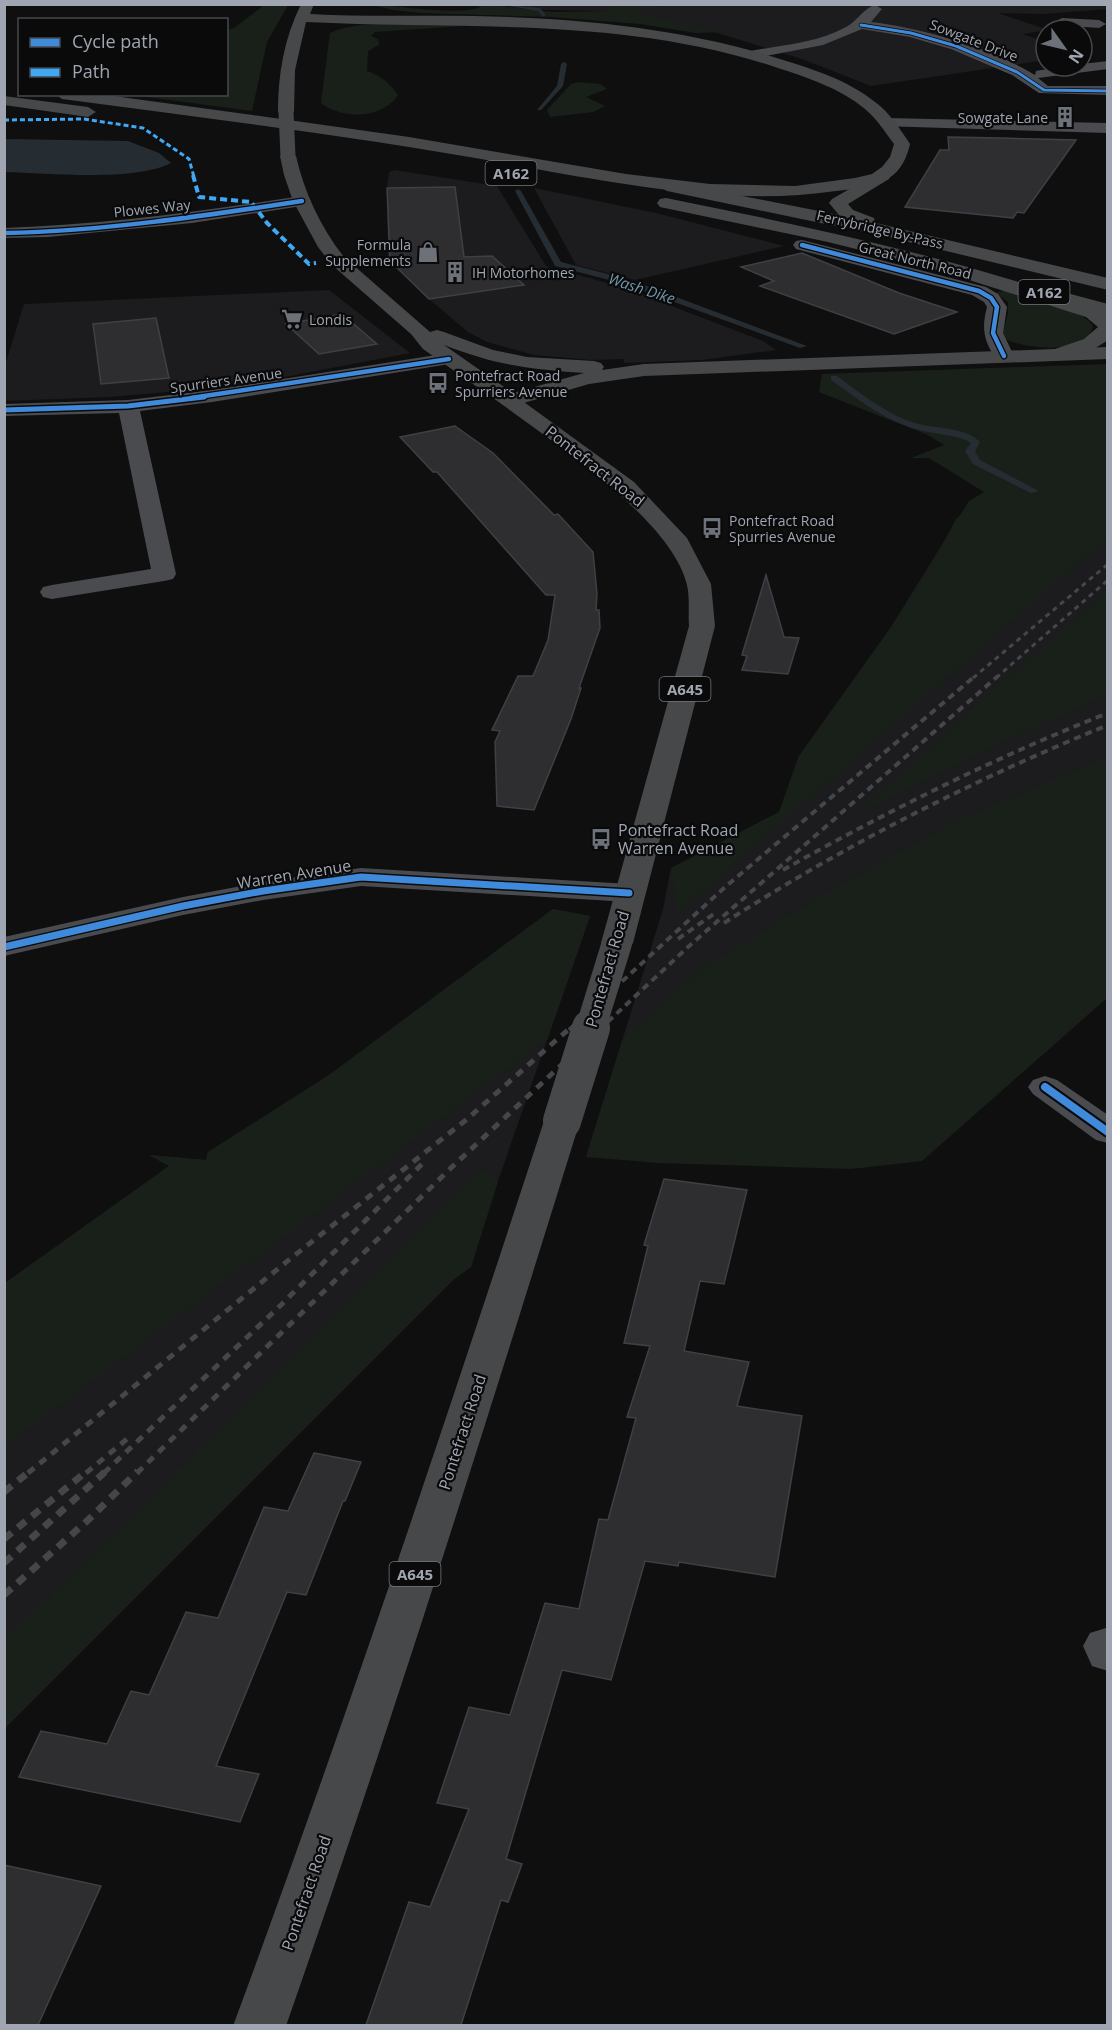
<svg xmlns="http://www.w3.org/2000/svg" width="1112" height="2030" viewBox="0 0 1112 2030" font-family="'Open Sans',sans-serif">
	<rect width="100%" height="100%" fill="#0f0f10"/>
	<g fill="#1c1c1e">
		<path d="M 1107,4 L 1108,9 L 1045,14 L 998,13 L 1048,30 L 1022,34 L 1046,42 L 1046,60 L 871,86 L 802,59 L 714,32 L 629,16 L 610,7 L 609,11 L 543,10 L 505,5 Z"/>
		<path d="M 395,170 L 497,186 L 546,266 L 622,287 L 763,341 L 776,350 L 702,360 L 624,363 L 624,359 L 592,360 L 534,355 L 487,342 L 468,332 L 429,299 L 388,259 L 387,188 L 389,172 Z"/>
		<path d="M 534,188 L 656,213 L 784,246 L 635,280 L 576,265 Z"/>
		<path d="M 329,290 L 410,353 L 264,381 L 203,389 L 109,397 L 5,401 L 5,365 L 24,304 Z"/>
		<path d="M 1107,430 L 1107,817 L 586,1157 L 663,909 L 671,868 L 779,812 L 799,756 L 889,630 L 969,501 Z"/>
		<path d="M 553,909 L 590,916 L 498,1181 L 471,1267 L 453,1280 L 5,1728 L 5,1283 L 169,1166 L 149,1155 L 206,1160 L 208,1152 L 329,1075 Z"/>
	</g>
	<g fill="#19201a">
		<path d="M 483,4 L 553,12 L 608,11 L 611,5 L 659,5 L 654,9 L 638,11 L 637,14 L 722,32 L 696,33 L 640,24 L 551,17 L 421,13 L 393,10 L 372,5 C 391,4 475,19 483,4 Z"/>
		<path d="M 264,5 L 288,5 L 267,42 L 252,111 L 132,95 L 226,94 L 227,30 L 234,28 Z"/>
		<path d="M 452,24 L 462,26 L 375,32 L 371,36 L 378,39 L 379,45 L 368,51 L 367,71 C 382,76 389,83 398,95 C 382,119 343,120 321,103 L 330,33 C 363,18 415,25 452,24 Z"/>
		<path d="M 578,82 L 600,84 L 607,89 L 586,97 L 605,106 L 593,112 L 550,117 L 547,110 L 571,84 Z"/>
		<path d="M 1006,290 C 1030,297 1078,305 1093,326 C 1088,357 1020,349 1001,337 L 1008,314 L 1008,302 L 996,293 Z"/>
		<path d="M 1107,364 L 1107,538 L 678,913 L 671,868 L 779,812 L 799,756 L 889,630 L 933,563 L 956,519 L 962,513 L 969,501 L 984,492 L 929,458 L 911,458 L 944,445 L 928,435 L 819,392 L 822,374 Z"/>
		<path d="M 1107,590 L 1107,695 L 1004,741 L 855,814 Z"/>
		<path d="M 1107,758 L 1107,998 L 922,1161 L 851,1169 L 659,1163 L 586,1157 L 622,1041 L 704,967 L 811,902 L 955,821 Z"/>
		<path d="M 553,909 L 590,916 L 548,1038 L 5,1446 L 5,1283 L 169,1166 L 149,1155 L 206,1160 L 208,1152 L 329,1075 Z"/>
		<path d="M 482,1170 L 498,1181 L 471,1267 L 453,1280 L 5,1728 L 5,1639 L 105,1543 Z"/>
	</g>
	<path fill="#252d33" d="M 5,139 L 128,141 L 159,153 L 171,163 C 133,182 49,173 5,172 Z"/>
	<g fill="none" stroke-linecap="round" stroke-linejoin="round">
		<g fill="#252d33" fill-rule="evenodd">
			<path d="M 496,4 L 540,8 L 546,15 L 543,17 L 538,11 Z"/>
			<path d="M 564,62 L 567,64 L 563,86 L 541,110 L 537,110 L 557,86 L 561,64 Z"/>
			<path d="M 518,189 L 521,191 L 561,262 L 631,280 L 807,346 L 800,348 L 625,284 L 555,266 L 515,191 Z"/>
			<path d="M 831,376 L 837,376 C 860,393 882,411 909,421 C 931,430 963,425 980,442 L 975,451 L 980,460 L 1039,491 L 1031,493 L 973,464 L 965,451 L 971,443 L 966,440 C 950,434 932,434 916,429 C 884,420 858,399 831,380 Z"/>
		</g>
	</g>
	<g fill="#2e2e30" stroke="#3e4044" stroke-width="1.5">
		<path d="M 948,137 L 1000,138 L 1076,140 L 1024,213 L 1017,212 L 1013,218 L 905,207 L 940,150 L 949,150 Z"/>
		<path d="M 455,187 L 464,257 L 492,256 L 524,285 L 429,299 L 390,261 L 387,188 Z"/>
		<path d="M 802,253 L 899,293 L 957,312 L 894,334 L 760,286 L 774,281 L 741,267 Z"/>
		<path d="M 342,314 L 377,344 L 319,354 L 286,324 Z"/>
		<path d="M 156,318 L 169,378 L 101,384 L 93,324 Z"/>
		<path d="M 455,426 L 493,453 L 554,515 L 558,514 L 593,552 L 597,594 L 596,610 L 599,610 L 600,628 L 579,688 L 581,688 L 571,719 L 534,810 L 497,806 L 495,742 L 500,731 L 492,730 L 518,676 L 533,676 L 548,640 L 555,595 L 546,595 L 437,472 L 433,472 L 400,437 Z"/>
		<path d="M 766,575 L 784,637 L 799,638 L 788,674 L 742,670 L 747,656 L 742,655 Z"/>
		<path d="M 664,1179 L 747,1190 L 724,1284 L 700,1281 L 684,1351 L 749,1362 L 737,1406 L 802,1416 L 775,1577 L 679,1562 L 678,1566 L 645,1561 L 611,1680 L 562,1670 L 506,1859 L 522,1864 L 508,1902 L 501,1900 L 461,2025 L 366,2025 L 409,1902 L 430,1907 L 469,1809 L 437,1803 L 469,1707 L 510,1715 L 545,1603 L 579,1609 L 599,1519 L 608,1520 L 636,1418 L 627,1417 L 650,1346 L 624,1343 L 648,1246 L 644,1245 Z"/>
		<path d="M 314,1453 L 361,1462 L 345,1501 L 343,1501 L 306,1595 L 287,1592 L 216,1766 L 259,1774 L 240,1822 L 19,1777 L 41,1731 L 107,1744 L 131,1691 L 149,1695 L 186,1612 L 218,1618 L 264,1507 L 288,1511 Z"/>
		<path d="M 4,1865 L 101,1886 L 38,2025 L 4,2025 Z"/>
	</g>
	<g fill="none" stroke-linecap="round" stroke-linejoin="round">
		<g fill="#4a4b4f" fill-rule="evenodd">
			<path d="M 875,5 L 882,9 L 871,22 C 922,28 991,48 1035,75 L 1036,71 L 1041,70 L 1082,66 L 1082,64 L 1108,61 L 1108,69 L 1038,78 L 1048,86 L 1108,86 L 1108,95 L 1039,93 L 1012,75 L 951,49 L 910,37 L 862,29 L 823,45 L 750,59 L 743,55 L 750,51 C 782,45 817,43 846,27 C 856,22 864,8 875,5 Z"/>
			<path d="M 1062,18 L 1099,20 L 1106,24 L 1099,28 L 1057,25 L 1055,22 Z"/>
			<path d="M 887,118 L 1108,123 L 1108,133 L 881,126 L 879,123 L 881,120 Z"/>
			<path d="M 302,196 L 308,197 L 311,201 L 308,205 L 192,223 L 48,237 L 4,238 L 4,228 C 104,225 203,211 302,196 Z"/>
			<path d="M 802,240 L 986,287 L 998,294 L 1007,307 L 1003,333 L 1014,356 L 1011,360 L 997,360 C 984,342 981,329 987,307 L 984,302 L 972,295 L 796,249 L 793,245 L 796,241 Z"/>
			<path d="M 449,353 L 456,355 L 459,359 L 456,363 L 212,402 L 140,411 L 176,574 L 173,579 L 164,581 L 52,599 L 43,597 L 40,592 L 43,587 L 52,585 L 151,569 L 119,413 L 4,416 L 4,404 L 128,400 L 212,390 Z"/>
			<path d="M 361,868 L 629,884 L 640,887 L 644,893 L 640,899 L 629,902 L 361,886 L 263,900 L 183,915 L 4,956 L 4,937 L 183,897 L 263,882 Z"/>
			<path d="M 1045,1076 L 1057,1080 L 1108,1115 L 1108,1143 L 1096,1140 L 1033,1094 L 1028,1087 L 1033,1080 Z"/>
			<path d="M 1106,1628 L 1108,1628 L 1108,1671 L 1092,1666 L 1083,1646 L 1090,1633 Z"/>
		</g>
		<g fill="#46484a" fill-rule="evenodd">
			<path d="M 883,170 L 891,175 L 889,179 L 848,204 L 853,210 L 874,218 L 876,223 L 1108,278 L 1108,290 L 888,237 L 667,191 L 659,186 L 667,181 L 839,215 L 829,203 L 832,199 Z"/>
			<path d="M 1048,288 L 1108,304 L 1108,316 L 1041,298 L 1039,294 L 1041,290 Z"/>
			<path d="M 1108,347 L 1108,359 L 1055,361 L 1048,359 L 1045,355 L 1048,351 L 1055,349 Z"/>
			<path d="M 510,395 L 517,397 L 634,482 L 687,538 L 711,584 L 715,626 L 633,943 L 628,950 L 617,952 L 606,950 L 601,943 L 689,626 C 688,613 690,598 687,585 C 672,520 555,444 503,405 L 499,401 L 503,397 Z"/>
			<path d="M 562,1110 L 574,1113 L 580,1121 C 486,1424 391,1726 286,2026 L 233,2026 C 344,1726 445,1424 544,1121 L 550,1113 Z"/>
		</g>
		<g fill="#46484a" fill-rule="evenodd">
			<path d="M 301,4 L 314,4 L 310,14 C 364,17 419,15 474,16 C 577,18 682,28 780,59 C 812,69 848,80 875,102 C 890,113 900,129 910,144 C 907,157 901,171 889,178 C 875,187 853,189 836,191 C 742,205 645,188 552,172 C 494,161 436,151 377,142 C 272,126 167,113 62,99 L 55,94 L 99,94 L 260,116 L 409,137 L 626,174 L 710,184 L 795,186 L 855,178 L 872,174 L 882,167 L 890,157 L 894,144 C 885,132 877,119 865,109 C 840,88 806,77 775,67 C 620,16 466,30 306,22 L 295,70 L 294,112 L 286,117 L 278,112 C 278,74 284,39 301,4 Z"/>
			<path d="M 4,96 L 88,107 L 96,112 L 88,117 L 4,105 Z"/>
			<path d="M 288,151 L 296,156 C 304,192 321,228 344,257 L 430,332 L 437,330 L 444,332 L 493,350 L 527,357 L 594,361 L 601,363 L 604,367 L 602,370 L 644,364 L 1055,349 L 1084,339 L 1098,327 L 1086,317 L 928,267 L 828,242 L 660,207 L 657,203 L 660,199 L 666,198 C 786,222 905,247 1022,283 C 1047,291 1087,299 1108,315 L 1108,340 L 1091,351 L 1055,361 L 644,376 L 589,384 L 510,407 L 503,405 L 423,349 L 411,334 L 332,265 L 318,247 L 293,201 L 284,175 L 280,156 ZM 444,345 C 495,365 529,369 584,373 L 513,393 Z"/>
		</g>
		<g stroke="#444649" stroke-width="3" stroke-dasharray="5 4.5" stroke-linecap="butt">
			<path d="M 973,678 L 1108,564"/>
			<path d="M 996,678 L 1108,580"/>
		</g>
		<g stroke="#444649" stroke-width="4" stroke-dasharray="7 5" stroke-linecap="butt">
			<path d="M 783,870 C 888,811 996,757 1108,713"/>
			<path d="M 724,923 C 845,845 975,779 1108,725"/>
			<path d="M 678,939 L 715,913"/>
			<path d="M 569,1030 L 724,888 L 975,676"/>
			<path d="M 599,1030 L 688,947 L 998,676"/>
		</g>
		<g stroke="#444649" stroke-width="5" stroke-dasharray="8 7" stroke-linecap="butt">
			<path d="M 28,1473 L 290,1259 L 466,1120 L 570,1028"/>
			<path d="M 86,1473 L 127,1439"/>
			<path d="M 104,1473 L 281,1305 L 424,1162"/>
			<path d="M 137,1473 L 453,1166 L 601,1028"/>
		</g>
		<g stroke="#444649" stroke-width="7" stroke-dasharray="10 8" stroke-linecap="butt">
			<path d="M 4,1492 L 30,1471"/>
			<path d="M 4,1539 L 87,1471"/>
			<path d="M 4,1563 L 106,1471"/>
			<path d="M 4,1595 L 87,1521 L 138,1471"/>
		</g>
		<path stroke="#46484a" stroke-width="30" d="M 590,1030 L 617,943"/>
		<path stroke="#46484a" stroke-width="38" d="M 562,1121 L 591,1028"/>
		<path stroke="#46484a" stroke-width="15" d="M 286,112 L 288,156"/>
		<path stroke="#3fa9f5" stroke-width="3" stroke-dasharray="5 3" stroke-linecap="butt" d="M 4,120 L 84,119 L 143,128 L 189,159 L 194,177"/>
		<path stroke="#3fa9f5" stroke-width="4" stroke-dasharray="7 4" stroke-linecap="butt" d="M 193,175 L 199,197 L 251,202 L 267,223 L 309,264 L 316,263"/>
		<defs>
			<path id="cycleway-far4" d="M 861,25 L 911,33 L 956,46 L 1017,72 L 1044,90 L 1108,91"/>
			<g id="cycleway-far3">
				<path d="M 4,233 C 104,231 203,216 302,201"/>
				<path d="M 802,245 L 979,291 L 991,298 L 997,307 L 993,333 L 1004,356"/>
				<path d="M 191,398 L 449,359"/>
			</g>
			<path id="cycleway-far2" d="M 4,410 L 128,406 L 204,397"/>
			<path id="cycleway-far1" d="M 4,947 L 183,906 L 263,891 L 361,877 L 629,893"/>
			<path id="cycleway" d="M 1045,1087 L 1108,1132"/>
		</defs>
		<use href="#cycleway-far4" stroke="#0a0a0b" stroke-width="4.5"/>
		<use href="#cycleway-far3" stroke="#0a0a0b" stroke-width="7"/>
		<use href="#cycleway-far2" stroke="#0a0a0b" stroke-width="8"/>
		<use href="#cycleway-far1" stroke="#0a0a0b" stroke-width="10"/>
		<use href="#cycleway" stroke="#0a0a0b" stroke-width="12"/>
		<use href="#cycleway-far4" stroke="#408adc" stroke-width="3"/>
		<use href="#cycleway-far3" stroke="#408adc" stroke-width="4.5"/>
		<use href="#cycleway-far2" stroke="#408adc" stroke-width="5"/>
		<use href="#cycleway-far1" stroke="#408adc" stroke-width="7"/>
		<use href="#cycleway" stroke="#408adc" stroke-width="8"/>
	</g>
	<defs>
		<symbol id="building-bare" viewBox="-9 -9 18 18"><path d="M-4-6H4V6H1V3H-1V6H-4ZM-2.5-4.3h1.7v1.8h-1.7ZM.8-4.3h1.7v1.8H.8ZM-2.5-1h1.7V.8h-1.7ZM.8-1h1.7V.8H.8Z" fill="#6d7179" stroke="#0a0a0b" stroke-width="2.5" paint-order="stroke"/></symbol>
		<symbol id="shop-bare" viewBox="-9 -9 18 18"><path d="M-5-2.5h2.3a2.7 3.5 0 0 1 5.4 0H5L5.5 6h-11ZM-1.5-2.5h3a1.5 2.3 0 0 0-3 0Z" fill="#6d7179" stroke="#0a0a0b" stroke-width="2.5" paint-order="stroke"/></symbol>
		<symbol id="supermarket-bare" viewBox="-9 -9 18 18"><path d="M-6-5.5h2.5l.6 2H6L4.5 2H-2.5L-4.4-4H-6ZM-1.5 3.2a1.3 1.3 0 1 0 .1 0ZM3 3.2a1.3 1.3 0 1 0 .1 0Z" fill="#6d7179" stroke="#0a0a0b" stroke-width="2.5" paint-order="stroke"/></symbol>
		<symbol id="bus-bare" viewBox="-9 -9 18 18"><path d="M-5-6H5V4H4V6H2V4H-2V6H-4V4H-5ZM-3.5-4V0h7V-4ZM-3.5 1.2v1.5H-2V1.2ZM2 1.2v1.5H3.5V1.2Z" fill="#6d7179" stroke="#0a0a0b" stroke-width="2.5" paint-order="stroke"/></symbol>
	</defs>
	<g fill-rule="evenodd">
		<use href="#building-bare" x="1050" y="102" width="30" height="30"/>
		<use href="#shop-bare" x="413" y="237" width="30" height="30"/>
		<use href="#building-bare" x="440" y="257" width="30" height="30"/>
		<use href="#supermarket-bare" x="277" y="304" width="30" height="30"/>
		<use href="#bus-bare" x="423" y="368" width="30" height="30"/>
		<use href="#bus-bare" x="697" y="513" width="30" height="30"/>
		<use href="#bus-bare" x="586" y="824" width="30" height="30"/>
	</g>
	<g text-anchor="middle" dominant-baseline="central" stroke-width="4.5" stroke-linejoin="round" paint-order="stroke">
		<g font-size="14" fill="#9fa6b2" stroke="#0a0a0b">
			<text transform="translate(974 40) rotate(21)">Sowgate Drive</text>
			<text transform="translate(152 208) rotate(-6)">Plowes Way</text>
			<text transform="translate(880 229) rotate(13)">Ferrybridge By-Pass</text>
			<text transform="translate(915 260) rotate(14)">Great North Road</text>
			<text transform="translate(226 380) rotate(-8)">Spurriers Avenue</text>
		</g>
		<g font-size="14" fill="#9fa6b2" stroke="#0a0a0b" text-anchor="start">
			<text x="1048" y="117" text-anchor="end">Sowgate Lane</text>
			<text x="411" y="244" text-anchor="end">Formula<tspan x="411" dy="16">Supplements</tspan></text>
			<text x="472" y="272">IH Motorhomes</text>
			<text x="309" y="319">Londis</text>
			<text x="455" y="375">Pontefract Road<tspan x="455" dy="16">Spurriers Avenue</tspan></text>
			<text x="729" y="520">Pontefract Road<tspan x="729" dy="16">Spurries Avenue</tspan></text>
		</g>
		<g fill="#0a0a0b" stroke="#727780" stroke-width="1.5">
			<rect x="485.5" y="161" width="51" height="24" rx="4.5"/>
			<rect x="1018.5" y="280" width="51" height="24" rx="4.5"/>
			<rect x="659.5" y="677" width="51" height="24" rx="4.5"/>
			<rect x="389.5" y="1562" width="51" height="24" rx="4.5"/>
		</g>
		<g font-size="15" font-weight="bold" fill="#9fa6b2">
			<text x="511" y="173">A162</text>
			<text x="1044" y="292">A162</text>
			<text x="685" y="689">A645</text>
			<text x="415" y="1574">A645</text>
		</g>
		<g font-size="15" font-style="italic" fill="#7498af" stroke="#0a0a0b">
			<text transform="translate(642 288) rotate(18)">Wash Dike</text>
		</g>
		<g font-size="16" fill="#9fa6b2" stroke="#0a0a0b">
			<text transform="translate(595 466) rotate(38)">Pontefract Road</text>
			<text transform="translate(294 874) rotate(-9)">Warren Avenue</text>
			<text transform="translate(607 969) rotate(-74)">Pontefract Road</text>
			<text transform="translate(462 1432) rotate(-72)">Pontefract Road</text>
			<text transform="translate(306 1893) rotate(-71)">Pontefract Road</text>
		</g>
		<g font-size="16" fill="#9fa6b2" stroke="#0a0a0b" text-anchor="start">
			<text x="618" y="830">Pontefract Road<tspan x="618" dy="18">Warren Avenue</tspan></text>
		</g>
	</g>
	<rect width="1112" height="2030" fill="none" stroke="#9fa6b2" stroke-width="12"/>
	<rect x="18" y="18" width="210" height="78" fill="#0a0a0b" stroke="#46484e" stroke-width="1.5"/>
	<rect x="30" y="38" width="30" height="9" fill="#408adc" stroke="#46484e" stroke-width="1.5"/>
	<text x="72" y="48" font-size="18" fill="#9fa6b2">Cycle path</text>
	<rect x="30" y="68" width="30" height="9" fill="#3fa9f5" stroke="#46484e" stroke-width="1.5"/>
	<text x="72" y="78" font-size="18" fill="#9fa6b2">Path</text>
	<g transform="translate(1064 48) rotate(124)"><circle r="28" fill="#0a0a0b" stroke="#46484e" stroke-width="1.5"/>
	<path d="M0-4.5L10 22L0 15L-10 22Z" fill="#6d7179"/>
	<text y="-9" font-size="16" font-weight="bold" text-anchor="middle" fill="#9fa6b2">N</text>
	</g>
</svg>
